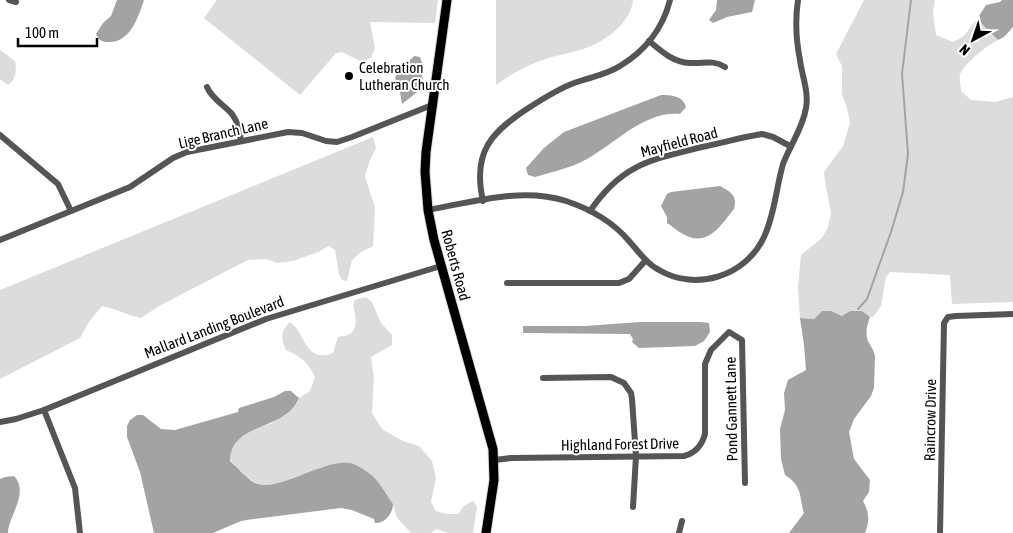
<svg xmlns="http://www.w3.org/2000/svg" width="1013" height="533" viewBox="0 0 1013 533" font-family="'Asap Condensed',sans-serif">
	<rect width="100%" height="100%" fill="#fff"/>
	<g fill="#dcdcdc">
		<path d="M 217,0 L 438,0 L 435,23 L 370,22 L 375,48 L 371,58 L 362,62 L 342,52 L 336,53 L 300,95 L 204,18 Z"/>
		<path d="M 496,0 L 633,0 C 631,24 602,44 580,50 C 568,54 555,55 543,60 C 527,65 510,75 496,85 Z"/>
		<path d="M 864,0 L 935,0 L 933,13 L 936,35 L 953,42 L 964,36 L 977,19 L 998,40 C 988,45 963,64 960,75 C 959,79 961,86 961,91 L 971,100 L 995,102 L 1013,97 L 1013,302 L 952,304 L 950,275 L 890,272 L 886,277 L 881,306 L 873,317 L 870,317 L 862,311 L 850,311 L 842,316 L 831,311 L 822,311 L 814,319 L 800,318 L 798,287 L 801,255 L 822,238 L 828,227 L 831,213 L 825,182 L 824,172 L 843,146 L 850,123 L 847,108 L 842,95 L 842,66 L 836,54 Z"/>
		<path d="M 0,50 L 15,61 C 17,70 16,80 8,85 L 0,79 Z"/>
		<path d="M 373,137 L 376,148 L 370,160 L 365,176 L 375,208 L 373,246 L 361,252 L 352,260 L 347,281 L 342,280 L 339,274 L 335,250 L 329,246 L 318,252 L 293,261 L 277,263 L 266,259 L 248,260 L 159,306 L 141,318 C 127,315 116,309 102,306 L 89,322 L 80,338 L 0,379 L 0,290 Z"/>
		<path d="M 366,297 L 372,302 L 381,323 L 392,335 L 392,345 L 371,357 L 374,378 L 372,413 L 382,429 L 403,441 L 419,446 L 432,461 L 436,478 L 431,502 L 436,511 L 447,514 L 458,514 L 464,506 L 473,501 L 477,507 L 473,533 L 448,533 L 436,529 L 431,533 L 411,533 L 397,518 L 393,504 L 385,494 L 322,467 C 305,474 271,491 254,482 C 247,478 237,466 230,460 C 231,440 245,432 262,426 C 266,424 270,425 273,422 C 282,417 290,409 298,402 L 299,398 L 310,391 L 315,377 C 308,362 301,357 286,350 C 281,339 280,331 290,322 C 306,333 305,364 333,353 L 338,337 C 341,336 347,336 350,334 C 359,328 355,313 353,305 L 355,300 Z"/>
	</g>
	<g fill="#a3a3a3">
		<path d="M 117,0 L 144,0 C 138,18 130,43 108,42 C 101,42 99,40 96,34 L 103,23 L 111,16 Z"/>
		<path d="M 717,0 L 755,0 L 752,12 L 727,17 L 713,23 L 709,20 L 716,10 Z"/>
		<path d="M 1002,0 L 1013,0 L 1013,27 L 1004,37 L 998,40 L 977,19 L 986,5 L 1000,2 Z"/>
		<path d="M 414,56 L 420,57 L 422,63 L 420,71 L 422,73 L 423,85 L 421,89 L 402,104 L 399,86 L 395,78 L 397,73 Z"/>
		<path d="M 661,95 C 672,95 683,96 686,107 L 680,114 C 644,111 616,143 587,159 C 571,168 552,172 535,177 L 528,175 L 526,168 L 544,148 L 564,132 Z"/>
		<path d="M 720,186 C 731,192 738,196 734,209 C 720,226 708,248 683,234 C 677,231 672,226 667,223 L 667,217 L 661,206 L 667,194 L 671,192 Z"/>
		<path d="M 822,311 L 831,311 L 842,316 L 850,311 L 862,311 L 870,317 C 867,325 865,333 868,341 C 871,347 874,350 875,356 L 874,388 L 871,396 L 854,419 L 849,432 L 854,459 L 870,480 L 869,492 L 863,501 C 869,511 870,522 865,533 L 789,533 L 804,513 C 799,496 803,487 785,475 L 781,459 L 780,429 L 785,410 L 784,393 L 788,380 L 806,370 L 804,345 L 800,318 L 814,319 Z"/>
		<path d="M 640,322 L 701,322 L 709,323 L 710,332 L 704,341 L 695,346 L 639,348 L 632,342 L 633,339 L 630,334 L 523,333 L 523,326 L 585,326 Z"/>
		<path d="M 285,391 L 291,391 L 299,398 C 285,432 231,421 230,461 C 235,465 248,479 253,482 C 276,495 321,459 349,463 C 356,464 365,470 370,474 C 378,479 387,496 393,504 C 393,514 384,524 375,523 L 374,519 L 352,510 L 341,508 L 253,519 L 241,521 L 213,533 L 154,533 L 140,472 L 127,437 L 127,426 L 130,420 L 137,415 L 143,415 L 161,429 L 175,430 L 238,412 L 239,408 L 274,397 Z"/>
		<path d="M 14,476 C 30,492 8,517 8,533 L 0,533 L 0,479 L 5,477 Z"/>
	</g>
	<g fill="none" stroke-linecap="round" stroke-linejoin="round">
		<path stroke="#a3a3a3" stroke-width="2" d="M 858,309 L 867,299 L 891,232 L 903,192 L 908,154 L 902,74 L 911,0"/>
		<defs>
			<path id="major" d="M 447,0 L 426,152 L 425,172 L 428,210 L 434,240 L 493,449 L 494,480 L 486,533"/>
		</defs>
		<use href="#major" stroke="#dbdbdb" stroke-width="11"/>
		<g stroke="#555" stroke-width="6">
			<path d="M 9,0 L 16,2"/>
			<path d="M 649,41 C 662,52 673,62 690,63 C 703,64 713,59 725,67"/>
			<path d="M 207,87 C 212,99 224,105 232,114 C 238,122 240,131 241,141"/>
			<path d="M 0,135 L 58,184 L 71,211"/>
			<path d="M 483,201 C 472,152 491,132 530,107 C 544,98 558,89 574,83 C 590,77 606,75 620,66 C 645,51 663,28 670,0"/>
			<path d="M 428,210 C 472,202 522,187 566,201 C 590,209 613,222 629,241 C 639,252 646,263 659,270 C 696,292 746,276 764,237 C 775,214 776,188 783,164 C 790,145 803,128 806,108 C 809,92 802,76 800,60 C 796,40 795,20 798,0"/>
			<path d="M 590,211 C 622,164 650,160 702,147 C 722,143 742,137 762,134 L 773,137 L 790,146"/>
			<path d="M 0,240 L 130,187 L 173,158 L 187,152 L 288,132 L 302,133 L 326,141 L 337,142 L 352,137 L 432,105"/>
			<path d="M 507,283 L 619,283 L 629,279 L 646,260"/>
			<path d="M 543,378 L 611,377 L 624,383 L 631,393 L 632,399 L 636,456 L 633,507"/>
			<path d="M 44,410 L 75,488 L 80,533"/>
			<path d="M 0,422 L 16,419 L 44,410 L 266,319 L 441,266"/>
			<path d="M 495,460 L 511,458 L 684,456 C 696,453 702,445 705,434 L 705,364 L 711,350 L 729,332 L 742,340 L 745,483"/>
			<path d="M 679,533 L 682,521"/>
			<path d="M 940,533 L 944,323 L 948,317 L 956,316 L 1013,314"/>
		</g>
		<use href="#major" stroke="#000" stroke-width="9"/>
	</g>
	<circle fill="#000" stroke="#fff" stroke-width="2" cx="349" cy="76" r="5"/>
	<g text-anchor="middle" dominant-baseline="central" stroke-width="4" stroke-linejoin="round" paint-order="stroke">
		<g font-size="15" fill="#000" stroke="#fff" text-anchor="start">
			<text x="359" y="67">Celebration<tspan x="359" dy="17">Lutheran Church</tspan></text>
		</g>
		<g font-size="15" fill="#000" stroke="#fff">
			<text transform="translate(223 133) rotate(-13)">Lige Branch Lane</text>
			<text transform="translate(679 142) rotate(-15)">Mayfield Road</text>
			<text transform="translate(456 265) rotate(75)">Roberts Road</text>
			<text transform="translate(214 327) rotate(-21)">Mallard Landing Boulevard</text>
			<text transform="translate(731 409) rotate(-91)">Pond Gannett Lane</text>
			<text transform="translate(930 420) rotate(-89)">Raincrow Drive</text>
			<text transform="translate(620 444) rotate(-1)">Highland Forest Drive</text>
		</g>
	</g>
	<g transform="translate(973 40) rotate(220)" stroke="#ffffff" stroke-width="4" paint-order="stroke">
	<path d="M0-4L9 19L0 12L-9 19Z" fill="#000000"/>
	<text y="-8" font-size="14" font-weight="bold" text-anchor="middle" fill="#000000">N</text>
	</g>
	<path d="M18 38v8h79v-8" fill="none" stroke="#000000" stroke-width="2.5"/>
	<text x="25" y="38" font-size="15" fill="#000000" stroke="#ffffff" stroke-width="4" paint-order="stroke">100 m</text>
</svg>
